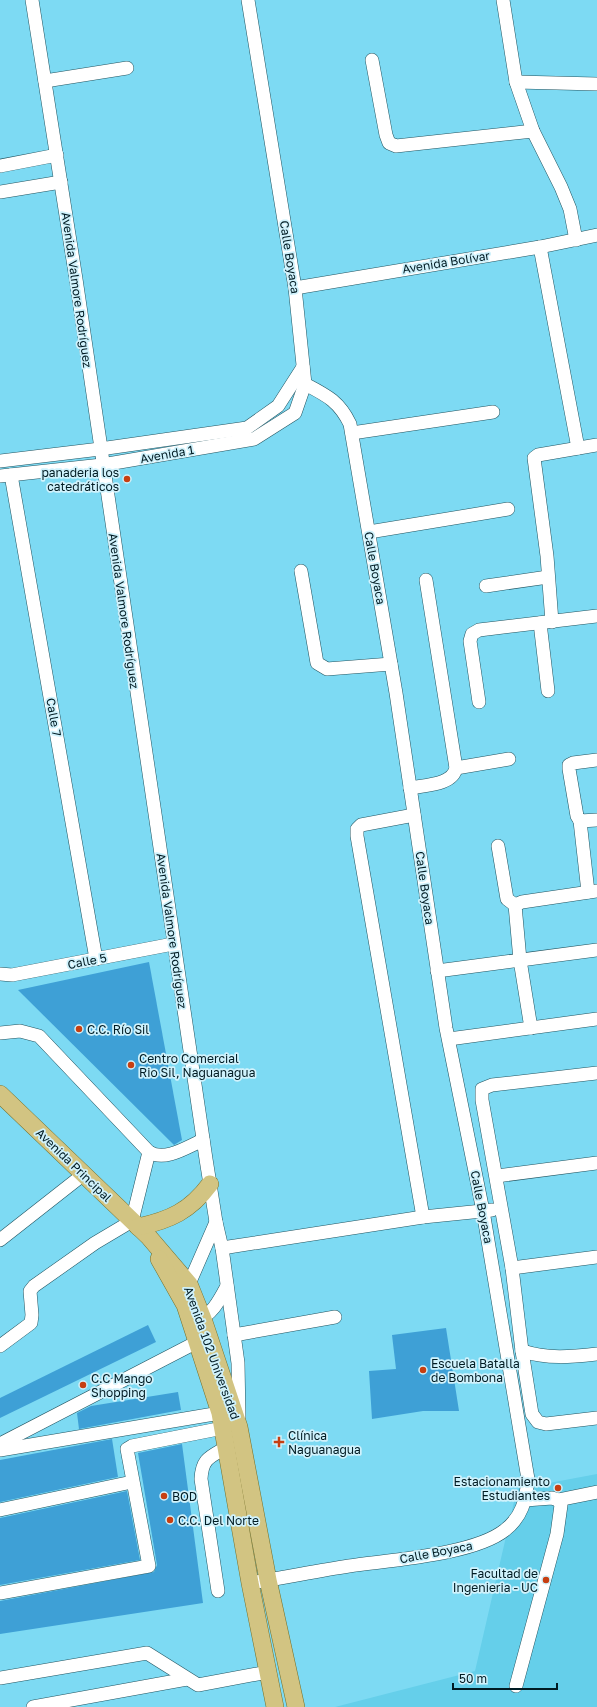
<svg xmlns="http://www.w3.org/2000/svg" width="597" height="1707" viewBox="0 0 597 1707" font-family="'Golos Text',sans-serif">
	<rect width="100%" height="100%" fill="#7ddaf3"/>
	<path fill="#65cfea" d="M 597,1474 L 597,1707 L 335,1707 L 475,1671 L 517,1489 Z"/>
	<g fill="#3ea0d6">
		<path d="M 149,962 L 182,1140 L 174,1145 L 18,990 Z"/>
		<path d="M 148,1325 L 156,1342 L 0,1418 L 0,1398 Z"/>
		<path d="M 446,1328 L 459,1411 L 423,1411 L 372,1419 L 369,1371 L 396,1369 L 392,1335 Z"/>
		<path d="M 178,1392 L 181,1410 L 79,1429 L 77,1413 L 91,1406 Z"/>
		<path d="M 112,1439 L 118,1477 L 0,1502 L 0,1460 Z"/>
		<path d="M 182,1444 L 203,1603 L 0,1634 L 0,1601 L 154,1572 L 157,1565 L 138,1453 Z"/>
		<path d="M 127,1491 L 140,1560 L 0,1585 L 0,1518 Z"/>
	</g>
	<g fill="none" stroke-linecap="round" stroke-linejoin="round">
		<defs>
			<g id="minor">
				<path d="M 32,0 L 76,279 L 206,1159 L 216,1222 L 222,1248 L 238,1363 L 239,1417"/>
				<path d="M 248,0 L 295,288 L 305,384 C 326,395 339,401 350,424 L 396,693 L 446,1028 L 483,1211 L 528,1479 C 526,1500 522,1517 505,1530 C 474,1555 389,1560 349,1566 C 316,1571 283,1578 250,1583"/>
				<path d="M 503,0 L 516,82 L 533,131 L 561,187 L 570,209 L 576,240"/>
				<path d="M 372,60 L 386,135 L 389,143 L 396,146 L 533,131"/>
				<path d="M 45,81 L 127,68"/>
				<path d="M 516,82 L 597,84"/>
				<path d="M 0,166 L 57,155"/>
				<path d="M 0,192 L 61,182"/>
				<path d="M 540,247 L 578,448"/>
				<path d="M 295,288 L 540,247 L 597,235"/>
				<path d="M 352,433 L 493,412"/>
				<path d="M 0,461 L 100,449 L 247,428 L 278,406 L 303,367"/>
				<path d="M 11,475 L 96,959"/>
				<path d="M 0,476 L 102,465 L 254,439 L 295,413 L 305,384"/>
				<path d="M 369,532 L 508,509"/>
				<path d="M 301,571 L 317,663 L 327,669 L 391,664"/>
				<path d="M 486,586 L 548,577"/>
				<path d="M 552,622 L 547,556 L 534,458 L 538,455 L 597,445"/>
				<path d="M 540,623 L 548,691"/>
				<path d="M 479,702 L 470,641 L 472,634 L 479,630 L 597,616"/>
				<path d="M 597,760 L 573,763 L 569,765 L 569,769 L 577,816 L 580,821 L 597,820"/>
				<path d="M 456,768 L 509,759"/>
				<path d="M 410,788 C 425,785 453,785 456,768 L 426,580"/>
				<path d="M 414,815 L 361,825 L 357,829 L 357,836 L 423,1217"/>
				<path d="M 580,821 L 588,892"/>
				<path d="M 498,846 L 507,899 L 515,905"/>
				<path d="M 437,971 L 597,950"/>
				<path d="M 0,974 L 12,975 L 173,944"/>
				<path d="M 531,1028 L 520,960 L 515,905 L 522,902 L 597,891"/>
				<path d="M 0,1033 L 20,1031 L 39,1036 L 149,1152 C 165,1162 187,1147 203,1140"/>
				<path d="M 449,1039 L 597,1019"/>
				<path d="M 597,1073 L 492,1085 L 482,1089 L 482,1100 L 512,1268 L 522,1351 L 532,1414 L 538,1422 L 546,1424 L 597,1418"/>
				<path d="M 497,1176 L 597,1163"/>
				<path d="M 0,1240 L 84,1174"/>
				<path d="M 222,1248 L 423,1217 L 492,1210"/>
				<path d="M 512,1268 L 597,1257"/>
				<path d="M 187,1292 L 189,1284 L 216,1222"/>
				<path d="M 196,1321 C 212,1315 219,1301 227,1286"/>
				<path d="M 234,1335 L 335,1317"/>
				<path d="M 0,1346 L 31,1323 L 32,1315 L 30,1291 L 34,1286 L 95,1243 L 132,1221 L 149,1152"/>
				<path d="M 522,1351 C 548,1359 570,1357 597,1354"/>
				<path d="M 0,1444 L 197,1342"/>
				<path d="M 0,1450 L 220,1413"/>
				<path d="M 558,1500 L 597,1492"/>
				<path d="M 0,1510 L 132,1482"/>
				<path d="M 218,1591 L 201,1479 C 202,1458 210,1457 227,1447"/>
				<path d="M 0,1593 L 149,1566 L 127,1449 L 132,1446 L 223,1428"/>
				<path d="M 0,1678 L 147,1653 L 198,1685 L 268,1672"/>
				<path d="M 516,1686 L 557,1534 L 561,1505 L 558,1500 L 552,1498 L 525,1500"/>
				<path d="M 33,1707 L 187,1679"/>
			</g>
			<g id="major">
				<path d="M 0,1094 L 148,1236 L 189,1284 L 203,1319 L 239,1427 L 268,1580 L 296,1707"/>
				<path d="M 138,1227 C 170,1220 190,1211 210,1184"/>
				<path d="M 159,1259 L 185,1305 L 220,1413 L 250,1583 L 275,1707"/>
			</g>
		</defs>
		<use href="#minor" stroke="#225460" stroke-width="14"/>
		<use href="#major" stroke="#75702b" stroke-width="18"/>
		<use href="#minor" stroke="#fff" stroke-width="13"/>
		<use href="#major" stroke="#d2c482" stroke-width="17"/>
	</g>
	<g fill="#c73f11" stroke="#d0f2fc" stroke-width="1.5">
		<circle cx="127" cy="479" r="4"/>
		<circle cx="79" cy="1029" r="4"/>
		<circle cx="131" cy="1065" r="4"/>
		<circle cx="423" cy="1370" r="4"/>
		<circle cx="83" cy="1385" r="4"/>
		<path d="M277 1436h4v4h4v4h-4v4h-4v-4h-4v-4h4z"/>
		<circle cx="558" cy="1488" r="4"/>
		<circle cx="164" cy="1496" r="4"/>
		<circle cx="170" cy="1520" r="4"/>
		<circle cx="546" cy="1580" r="4"/>
	</g>
	<g text-anchor="middle" dominant-baseline="central" stroke-width="3.5" stroke-linejoin="round" paint-order="stroke">
		<g font-size="12" fill="#001b23" stroke="#d0f2fc">
			<text transform="translate(290 257) rotate(81)">Calle Boyaca</text>
			<text transform="translate(446 262) rotate(-9)">Avenida Bolívar</text>
			<text transform="translate(77 290) rotate(82)">Avenida Valmore Rodríguez</text>
			<text transform="translate(167 454) rotate(-10)">Avenida 1</text>
			<text transform="translate(375 568) rotate(80)">Calle Boyaca</text>
			<text transform="translate(124 611) rotate(82)">Avenida Valmore Rodríguez</text>
			<text transform="translate(54 717) rotate(80)">Calle 7</text>
			<text transform="translate(425 888) rotate(82)">Calle Boyaca</text>
			<text transform="translate(172 931) rotate(82)">Avenida Valmore Rodríguez</text>
			<text transform="translate(87 961) rotate(-11)">Calle 5</text>
			<text transform="translate(74 1165) rotate(44)">Avenida Principal</text>
			<text transform="translate(482 1207) rotate(79)">Calle Boyaca</text>
			<text transform="translate(212 1353) rotate(70)">Avenida 102 Universidad</text>
			<text transform="translate(436 1552) rotate(-11)">Calle Boyaca</text>
		</g>
		<g font-size="12" fill="#001b23" stroke="#d0f2fc" text-anchor="start">
			<text x="119" y="472" text-anchor="end">panaderia los<tspan x="119" dy="14">catedráticos</tspan></text>
			<text x="87" y="1029">C.C. Río Sil</text>
			<text x="139" y="1058">Centro Comercial<tspan x="139" dy="14">Rio Sil, Naguanagua</tspan></text>
			<text x="431" y="1363">Escuela Batalla<tspan x="431" dy="14">de Bombona</tspan></text>
			<text x="91" y="1378">C.C Mango<tspan x="91" dy="14">Shopping</tspan></text>
			<text x="288" y="1435">Clínica<tspan x="288" dy="14">Naguanagua</tspan></text>
			<text x="550" y="1481" text-anchor="end">Estacionamiento<tspan x="550" dy="14">Estudiantes</tspan></text>
			<text x="172" y="1496">BOD</text>
			<text x="178" y="1520">C.C. Del Norte</text>
			<text x="538" y="1573" text-anchor="end">Facultad de<tspan x="538" dy="14">Ingenieria - UC</tspan></text>
		</g>
	</g>
	<path d="M453 1683v6h104v-6" fill="none" stroke="#001b23" stroke-width="2"/>
	<text x="459" y="1683" font-size="12" fill="#001b23" stroke="#d0f2fc" stroke-width="3" paint-order="stroke">50 m</text>
</svg>
